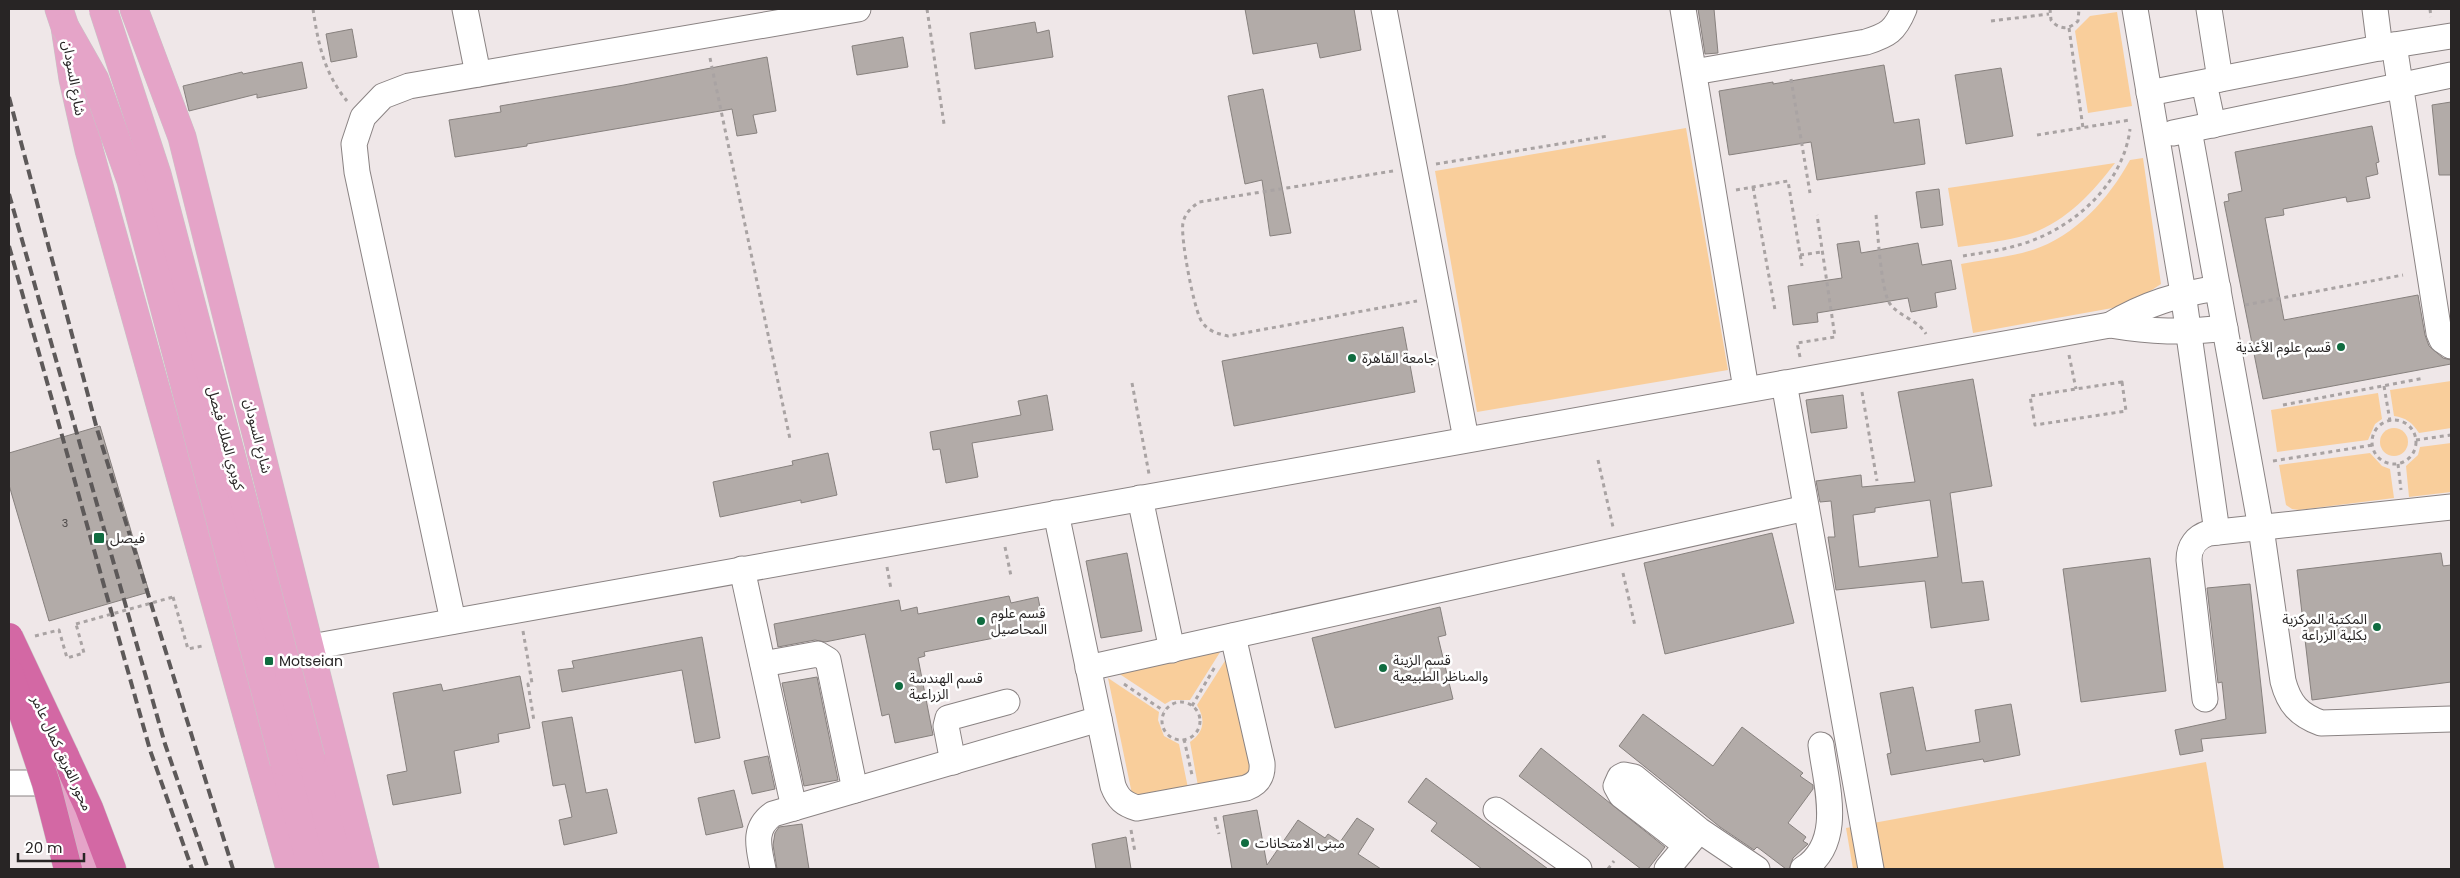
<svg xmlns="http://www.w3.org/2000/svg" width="2460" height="878" viewBox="0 0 2460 878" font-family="Poppins,'Noto Sans Arabic',sans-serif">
	<rect width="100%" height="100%" fill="#efe7e8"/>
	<g fill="#f9ce9b">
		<path d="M 2117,12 L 2132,106 L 2088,113 L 2075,31 L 2090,16 Z"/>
		<path d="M 1686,128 L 1728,370 L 1477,412 L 1435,171 Z"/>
		<path d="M 2143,158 L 2161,284 L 2129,305 L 1973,333 L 1961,264 C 1981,260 2002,258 2022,253 C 2070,242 2107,202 2130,160 Z"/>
		<path d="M 2115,163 C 2091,195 2060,228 2019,237 C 1999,242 1978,244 1958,247 L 1948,188 Z"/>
		<path d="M 2451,381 L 2451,428 L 2419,433 C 2412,422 2406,418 2394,416 L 2390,390 Z"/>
		<path d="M 2378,393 L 2382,419 L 2375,424 L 2368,440 L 2277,452 L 2271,410 Z"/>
		<circle cx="2394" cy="442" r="14"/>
		<path d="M 2451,443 L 2451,492 L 2409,497 L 2406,466 L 2418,455 L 2420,447 Z"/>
		<path d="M 2370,453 L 2382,466 L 2390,469 L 2394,498 L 2299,510 L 2292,509 L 2286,505 L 2279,465 Z"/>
		<path d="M 1222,649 L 1190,700 L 1172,700 L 1165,704 L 1115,671 Z"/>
		<path d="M 1228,656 L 1253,775 L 1198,786 L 1190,742 C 1204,732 1206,720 1197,705 Z"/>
		<path d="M 1108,678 L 1159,712 L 1158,720 L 1164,736 L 1179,744 L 1188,788 L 1133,799 Z"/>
		<path d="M 2206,762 L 2224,869 L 1853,869 L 1846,828 Z"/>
	</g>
	<g fill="#b2aba8" stroke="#87817e" fill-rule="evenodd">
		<path d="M 1245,9 L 1354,9 L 1361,50 L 1320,58 L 1317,43 L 1253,54 Z"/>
		<path d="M 1698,9 L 1714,9 L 1718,53 L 1705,54 Z"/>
		<path d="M 1035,22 L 1037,33 L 1049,30 L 1053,57 L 975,69 L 970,33 Z"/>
		<path d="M 352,29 L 357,57 L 331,62 L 326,34 Z"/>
		<path d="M 903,37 L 908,67 L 857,75 L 852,46 Z"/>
		<path d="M 767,57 L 776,111 L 753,115 L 757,133 L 737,136 L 732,109 L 527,144 L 527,146 L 455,157 L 449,120 L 501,112 L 500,106 L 624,85 Z"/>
		<path d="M 302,62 L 307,88 L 257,98 L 257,94 L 189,111 L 183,86 L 242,72 L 243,74 Z"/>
		<path d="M 1884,65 L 1894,123 L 1919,119 L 1925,164 L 1817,180 L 1811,142 L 1729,155 L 1719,91 L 1773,82 L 1773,84 Z"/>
		<path d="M 2001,68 L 2013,136 L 1966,144 L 1955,75 Z"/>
		<path d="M 1263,89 L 1291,233 L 1270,236 L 1262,180 L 1245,184 L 1228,96 Z"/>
		<path d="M 2451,102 L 2451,175 L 2439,175 L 2432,105 Z"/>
		<path d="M 2372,126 L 2379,162 L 2376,163 L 2378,174 L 2366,177 L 2370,198 L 2347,202 L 2346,197 L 2283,209 L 2284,215 L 2265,218 L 2284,320 L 2418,295 L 2425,335 L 2429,346 L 2443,358 L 2451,360 L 2451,364 L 2263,399 L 2224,202 L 2229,201 L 2228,194 L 2242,191 L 2235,152 Z"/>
		<path d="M 1939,189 L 1943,225 L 1921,228 L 1916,192 Z"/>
		<path d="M 1859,241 L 1861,253 L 1918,243 L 1922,265 L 1951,260 L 1956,289 L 1935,293 L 1937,307 L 1911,312 L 1908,298 L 1817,313 L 1818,322 L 1793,325 L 1788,286 L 1842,278 L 1837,244 Z"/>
		<path d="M 1403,327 L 1415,392 L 1234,426 L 1222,361 Z"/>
		<path d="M 1973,379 L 1992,486 L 1950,493 L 1962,583 L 1983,581 L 1989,620 L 1931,628 L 1925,581 L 1836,590 L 1828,537 L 1835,537 L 1831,501 L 1820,502 L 1816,481 L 1861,475 L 1862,487 L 1915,482 L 1898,392 ZM 1930,500 L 1938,557 L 1859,567 L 1853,515 L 1875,512 L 1875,508 Z"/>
		<path d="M 1047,395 L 1053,430 L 972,443 L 978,477 L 946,483 L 940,449 L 933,450 L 930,432 L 1021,415 L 1018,401 Z"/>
		<path d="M 1843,395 L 1847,428 L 1811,433 L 1806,400 Z"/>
		<path d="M 100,426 L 149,592 L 49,621 L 9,485 L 9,453 Z"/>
		<path d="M 828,453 L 837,495 L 801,503 L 801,500 L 720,517 L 713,482 L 793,465 L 792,461 Z"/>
		<path d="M 1772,533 L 1794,623 L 1665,654 L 1644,563 Z"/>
		<path d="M 1127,553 L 1142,631 L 1101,638 L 1086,561 Z"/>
		<path d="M 2441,553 L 2443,566 L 2451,565 L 2451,682 L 2312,700 L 2297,570 Z"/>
		<path d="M 2150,558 L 2166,691 L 2081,702 L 2063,569 Z"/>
		<path d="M 2250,584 L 2266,733 L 2201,739 L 2203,751 L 2180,755 L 2175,730 L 2226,719 L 2222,682 L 2218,683 L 2207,588 Z"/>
		<path d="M 1009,596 L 1011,603 L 1038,597 L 1044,628 L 924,652 L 925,656 L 918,658 L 933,735 L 895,743 L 889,714 L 882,716 L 865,634 L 825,642 L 815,640 L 778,647 L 774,624 L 899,600 L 901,611 L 917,607 L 918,614 Z"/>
		<path d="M 1440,607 L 1446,635 L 1438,637 L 1453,699 L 1335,728 L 1312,638 Z"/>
		<path d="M 702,637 L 720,738 L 695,743 L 682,670 L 562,692 L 558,670 L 574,668 L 572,661 Z"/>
		<path d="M 520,676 L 530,728 L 498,734 L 499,742 L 454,751 L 461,793 L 393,805 L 387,775 L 407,771 L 393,693 L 441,684 L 443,691 Z"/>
		<path d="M 817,677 L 838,780 L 804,786 L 782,683 Z"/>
		<path d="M 1913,687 L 1926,751 L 1980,742 L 1975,710 L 2011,704 L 2020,755 L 1984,762 L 1983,759 L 1891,775 L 1887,754 L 1891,753 L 1880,693 Z"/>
		<path d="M 1643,714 L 1713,766 L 1742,727 L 1803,773 L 1800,776 L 1813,785 L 1813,789 L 1788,823 L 1806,837 L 1803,841 L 1808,844 L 1793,858 L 1789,869 L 1786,869 L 1757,847 L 1754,850 L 1720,827 L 1619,746 Z"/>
		<path d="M 572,717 L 586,793 L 607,789 L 617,833 L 564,845 L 559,820 L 572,817 L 565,784 L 553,786 L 542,722 Z"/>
		<path d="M 1541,748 L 1665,847 L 1648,869 L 1641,869 L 1519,776 Z"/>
		<path d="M 768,756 L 775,789 L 752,794 L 744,761 Z"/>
		<path d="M 1426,778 L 1548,869 L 1482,869 L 1431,831 L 1437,823 L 1408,802 Z"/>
		<path d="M 734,790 L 743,827 L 706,835 L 698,798 Z"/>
		<path d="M 1257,810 L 1267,865 L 1298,820 L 1325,838 L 1328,834 L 1340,842 L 1357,818 L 1374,829 L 1358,854 L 1381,869 L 1232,869 L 1223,816 Z"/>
		<path d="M 802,824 L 809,869 L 777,869 L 773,845 L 775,833 L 779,827 Z"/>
		<path d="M 1126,837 L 1131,869 L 1096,869 L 1092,844 Z"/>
	</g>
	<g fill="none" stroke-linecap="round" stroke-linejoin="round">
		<defs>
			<g id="minor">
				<path d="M 465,9 L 478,74"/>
				<path d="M 1384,9 L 1466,439"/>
				<path d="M 1683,9 L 1746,389"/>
				<path d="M 2135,9 L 2183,293 L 2217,532"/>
				<path d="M 2209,9 L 2220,79"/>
				<path d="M 2375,9 L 2380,48"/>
				<path d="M 2394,45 L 2439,333 L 2442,340 L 2451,346"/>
				<path d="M 1694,72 L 1866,42 C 1888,35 1895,31 1904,9"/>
				<path d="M 2204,83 L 2213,125"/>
				<path d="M 2149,93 L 2394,45 L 2451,36"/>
				<path d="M 2189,130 L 2261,528 L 2283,681 C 2289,704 2299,715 2321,723 L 2451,719"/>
				<path d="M 2173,133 L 2451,75"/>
				<path d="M 2110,325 C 2145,304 2178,294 2218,288"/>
				<path d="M 1784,383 L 1871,869"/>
				<path d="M 1140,498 L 1172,650"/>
				<path d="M 1056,513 L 1113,786 C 1118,799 1124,804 1137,808 L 1246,788 C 1259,783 1263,776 1262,763 L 1233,636"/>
				<path d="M 742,569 L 794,808"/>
				<path d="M 453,621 L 357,172 L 354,144 L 363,117 L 383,96 L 409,86 L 858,9"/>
				<path d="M 311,647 L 2110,325 C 2152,332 2183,333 2225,328"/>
				<path d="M 763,664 L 818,654 L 828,660 L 855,790"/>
				<path d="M 1088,668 L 1806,508"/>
				<path d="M 2205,699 L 2189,560 C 2189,546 2196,537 2209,533 L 2451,507"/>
				<path d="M 953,762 L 946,726 L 948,718 L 1007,702"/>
				<path d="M 9,783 L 44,783"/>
				<path d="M 1496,810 L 1579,869"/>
				<path d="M 1686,845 L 1621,795 L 1616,786 L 1620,777 L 1624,775 L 1634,777 L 1699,830 L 1757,869"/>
				<path d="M 763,869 C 759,848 752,829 773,814 L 1099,719"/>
				<path d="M 1667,869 L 1697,833"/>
				<path d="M 1803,869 C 1845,843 1826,785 1821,745"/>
			</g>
			<g id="major">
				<path d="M 59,9 L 65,27 L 73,79 L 89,150 L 290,869"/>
				<path d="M 134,9 L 182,137 L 365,869"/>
				<path d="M 311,758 L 340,869"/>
				<path d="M 284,762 L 312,869"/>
				<path d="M 46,766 L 64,783 L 88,869"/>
			</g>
			<path id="highway" d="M 65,756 L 89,808 L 112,869"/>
		</defs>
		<use href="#minor" stroke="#8a8383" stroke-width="27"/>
		<use href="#major" stroke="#c7c6c6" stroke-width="29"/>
		<use href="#highway" stroke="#c7c6c6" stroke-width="29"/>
		<g stroke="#a9a3a3" stroke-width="3" stroke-dasharray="4 4" stroke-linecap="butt">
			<path d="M 313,9 C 318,43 324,73 347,101"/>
			<path d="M 927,9 L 944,124"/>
			<path d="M 2050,9 L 2051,20 C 2059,30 2069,30 2078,21 L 2079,9"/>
			<path d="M 2430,9 L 2431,17"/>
			<path d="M 1991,21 L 2049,14"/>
			<path d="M 2069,28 L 2083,128"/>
			<path d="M 710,58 L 790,439"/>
			<path d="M 1791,79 L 1810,193"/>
			<path d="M 2037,135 L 2130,120"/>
			<path d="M 1436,164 L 1608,136"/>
			<path d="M 1393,171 L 1199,202 C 1191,208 1185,213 1183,223 C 1180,236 1194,311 1202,322 C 1208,331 1218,334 1228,336 L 1417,301"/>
			<path d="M 1753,187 L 1775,310"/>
			<path d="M 1736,190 L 1788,181 L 1802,266"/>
			<path d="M 1876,215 C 1878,234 1881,291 1890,304 C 1900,317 1918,320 1926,334"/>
			<path d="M 1800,255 L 1822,252"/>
			<path d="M 1963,256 C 1980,253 1998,251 2015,246 C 2070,232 2123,186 2130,129"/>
			<path d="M 2245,305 L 2403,275"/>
			<path d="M 2069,355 L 2076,389"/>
			<path d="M 1800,357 L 1797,343 L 1835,337 L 1817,215"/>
			<path d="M 2122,382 L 2126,411 L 2035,425 L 2030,396 Z"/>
			<path d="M 1132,383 L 1149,474"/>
			<path d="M 2384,386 L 2390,421"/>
			<path d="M 1862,392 L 1877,481"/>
			<path d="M 2283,405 L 2424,378"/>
			<circle cx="2394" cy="442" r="22"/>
			<path d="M 2416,440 L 2451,435"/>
			<path d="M 1598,460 L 1613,527"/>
			<path d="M 2273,461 L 2373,445"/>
			<path d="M 2398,464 L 2401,490"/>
			<path d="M 1005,547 L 1011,576"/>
			<path d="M 887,567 L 891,589"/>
			<path d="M 1623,573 L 1635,626"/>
			<path d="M 173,597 L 188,649 L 202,646"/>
			<path d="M 523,631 L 532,683 L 528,684 L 534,721"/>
			<path d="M 35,636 L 59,630 L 67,658 L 84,653 L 76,624"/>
			<path d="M 1124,684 L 1164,711"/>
			<circle cx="1181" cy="721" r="19"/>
			<path d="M 1192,706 L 1216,665"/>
			<path d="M 1184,739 L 1192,775"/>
			<path d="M 1215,817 L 1219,834"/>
			<path d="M 1131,830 L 1135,852"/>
			<path d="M 1608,869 L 1614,861"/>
		</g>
		<use href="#minor" stroke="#fff" stroke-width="25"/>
		<use href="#major" stroke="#e5a4c8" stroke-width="28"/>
		<use href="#highway" stroke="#d368a4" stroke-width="28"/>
		<g stroke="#5d5959" stroke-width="4" stroke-dasharray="10 5" stroke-linecap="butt">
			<path d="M 9,97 L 97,429 L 233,869"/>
			<path d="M 9,194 L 165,744 L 208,869"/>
			<path d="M 9,246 L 150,750 L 192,869"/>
		</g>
		<defs>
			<g id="major-bridge">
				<path d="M 103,9 L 157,174 L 311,758"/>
				<path d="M 65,27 L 95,80 L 131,181 L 284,762"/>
			</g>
			<g id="highway-bridge">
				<path d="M 9,637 L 65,756"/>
				<path d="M 9,672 L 46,783 L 68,869"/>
			</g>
		</defs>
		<use href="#major-bridge" stroke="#c7c6c6" stroke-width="29" stroke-linecap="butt"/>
		<use href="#highway-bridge" stroke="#c7c6c6" stroke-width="29" stroke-linecap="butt"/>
		<path stroke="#a9a3a3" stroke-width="3" stroke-dasharray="4 4" stroke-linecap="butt" d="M 76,624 L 173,597"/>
		<use href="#major-bridge" stroke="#e5a4c8" stroke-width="28"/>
		<use href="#highway-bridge" stroke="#d368a4" stroke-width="28"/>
	</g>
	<g fill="#106c40" stroke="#fff" stroke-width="2">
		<circle cx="2341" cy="347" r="5"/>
		<circle cx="1352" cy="358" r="5"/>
		<rect x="93" y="532" width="12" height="12" rx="2.5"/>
		<circle cx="981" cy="621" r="5"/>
		<circle cx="2377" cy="627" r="5"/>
		<rect x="264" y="656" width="10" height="10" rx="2.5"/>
		<circle cx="1383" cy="668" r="5"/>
		<circle cx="899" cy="686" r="5"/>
		<circle cx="1245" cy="843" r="5"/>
	</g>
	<g text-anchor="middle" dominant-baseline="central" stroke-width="5" stroke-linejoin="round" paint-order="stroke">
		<g font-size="11" fill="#4a4646">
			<text x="65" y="523">3</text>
		</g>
		<g font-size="14" fill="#282525" stroke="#fff">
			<text transform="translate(74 78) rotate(80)">شارع السودان</text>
			<text transform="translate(258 436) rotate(76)">شارع السودان</text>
			<text transform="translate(226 438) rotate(75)">كوبري الملك فيصل</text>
			<text transform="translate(62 753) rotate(65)">محور الفريق كمال عامر</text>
		</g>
		<g font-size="14" fill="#282525" stroke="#fff" text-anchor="start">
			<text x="2331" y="347" text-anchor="end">قسم علوم الأغذية</text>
			<text x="1362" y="358">جامعة القاهرة</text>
			<text x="110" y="538">فيصل</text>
			<text x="991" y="613">قسم علوم<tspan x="991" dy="16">المحاصيل</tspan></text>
			<text x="2367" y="619" text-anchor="end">المكتبة المركزية<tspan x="2367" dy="16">بكلية الزراعة</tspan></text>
			<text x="1393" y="660">قسم الزينة<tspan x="1393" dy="16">والمناظر الطبيعية</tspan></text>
			<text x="279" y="661">Motseian</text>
			<text x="909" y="678">قسم الهندسة<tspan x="909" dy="16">الزراعية</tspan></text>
			<text x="1255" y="843">مبنى الامتحانات</text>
		</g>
	</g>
	<rect width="2460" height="878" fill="none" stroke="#282525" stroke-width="20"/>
	<path d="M18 853v8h66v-8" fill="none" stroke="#282525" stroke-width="2.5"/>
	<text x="25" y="853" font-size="15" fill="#282525" stroke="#ffffff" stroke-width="4" paint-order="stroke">20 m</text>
</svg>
